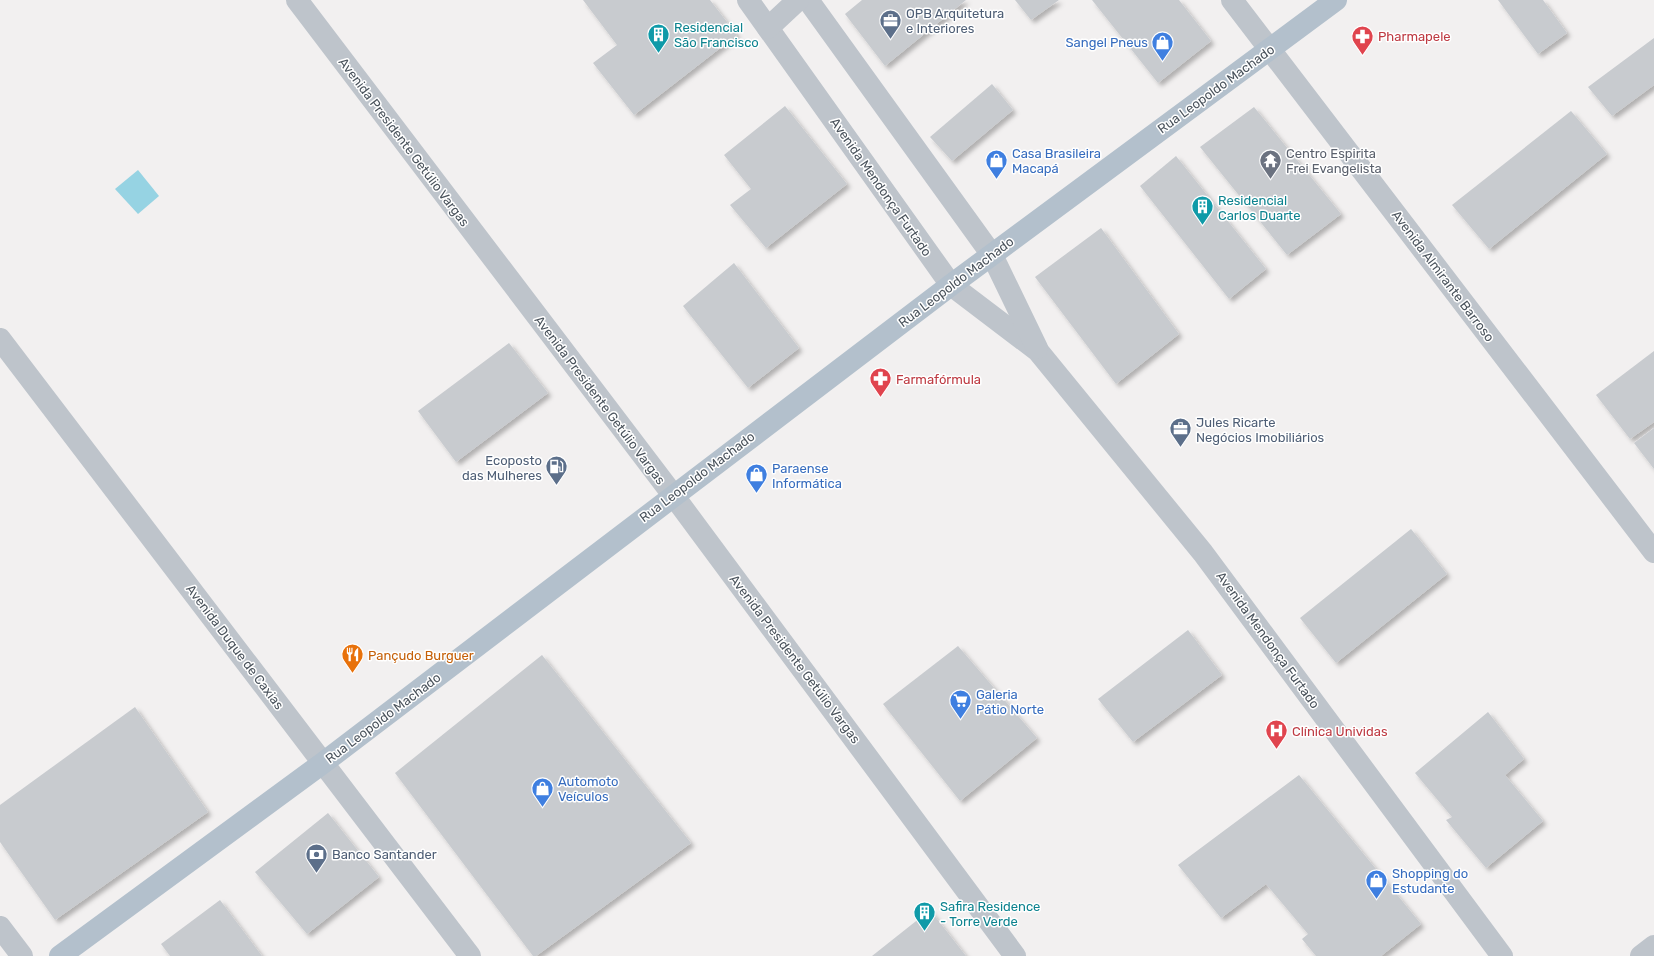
<svg xmlns="http://www.w3.org/2000/svg" width="1654" height="956" viewBox="0 0 1654 956" font-family="Rubik,sans-serif">
	<defs>
		<filter id="shadow"><feDropShadow dx="3.5" dy="3.5" stdDeviation="2" flood-color="#0004"/></filter>
	</defs>
	<rect width="100%" height="100%" fill="#f2f0f0"/>
	<path fill="#96d3e3" d="M 138,170 L 159,196 L 138,214 L 115,189 Z"/>
	<g fill="#c8cbcf" filter="url(#shadow)">
		<path d="M 583,0 L 710,0 L 737,35 L 634,115 L 593,63 L 617,45 Z"/>
		<path d="M 862,0 L 966,0 L 885,66 L 845,14 Z"/>
		<path d="M 1015,0 L 1059,0 L 1031,20 Z"/>
		<path d="M 1092,0 L 1179,0 L 1211,41 L 1158,83 Z"/>
		<path d="M 1498,0 L 1543,0 L 1567,33 L 1538,54 Z"/>
		<path d="M 1654,38 L 1654,85 L 1612,116 L 1588,87 Z"/>
		<path d="M 992,84 L 1013,110 L 952,161 L 930,137 Z"/>
		<path d="M 785,106 L 847,184 L 766,248 L 730,205 L 751,189 L 724,155 Z"/>
		<path d="M 1254,107 L 1341,214 L 1287,255 L 1200,147 Z"/>
		<path d="M 1571,111 L 1607,154 L 1489,249 L 1452,205 Z"/>
		<path d="M 1176,156 L 1266,269 L 1229,299 L 1140,186 Z"/>
		<path d="M 1101,228 L 1179,334 L 1116,384 L 1035,277 Z"/>
		<path d="M 734,263 L 799,348 L 748,388 L 683,306 Z"/>
		<path d="M 509,343 L 548,393 L 456,462 L 418,411 Z"/>
		<path d="M 1654,351 L 1654,422 L 1630,439 L 1596,395 Z"/>
		<path d="M 1654,428 L 1654,469 L 1634,443 Z"/>
		<path d="M 1411,529 L 1447,574 L 1336,663 L 1300,618 Z"/>
		<path d="M 1188,630 L 1222,675 L 1133,742 L 1098,699 Z"/>
		<path d="M 958,646 L 1037,738 L 960,801 L 883,704 Z"/>
		<path d="M 542,655 L 691,843 L 536,956 L 533,956 L 395,773 Z"/>
		<path d="M 135,707 L 208,812 L 55,920 L 0,842 L 0,805 Z"/>
		<path d="M 1488,712 L 1524,759 L 1505,775 L 1543,821 L 1486,868 L 1446,820 L 1452,817 L 1415,773 Z"/>
		<path d="M 1299,775 L 1421,924 L 1381,956 L 1316,956 L 1302,939 L 1308,934 L 1266,884 L 1221,918 L 1178,865 Z"/>
		<path d="M 328,813 L 379,877 L 307,934 L 255,872 Z"/>
		<path d="M 220,900 L 262,956 L 170,956 L 161,944 Z"/>
		<path d="M 930,910 L 966,956 L 872,956 Z"/>
	</g>
	<g fill="none" stroke-linecap="round" stroke-linejoin="round">
		<g stroke="#bec4cb" stroke-width="22">
			<path d="M 297,0 L 673,495 L 1015,956"/>
			<path d="M 1232,0 L 1654,552"/>
			<path d="M 0,339 L 470,956"/>
			<path d="M 0,927 L 22,956"/>
			<path d="M 1641,956 L 1654,946"/>
		</g>
		<g stroke="#bec4cb" stroke-width="22">
			<path d="M 748,0 L 951,285 L 1038,351 L 1203,553 L 1502,956"/>
			<path d="M 808,0 L 992,255 L 1037,348"/>
			<path d="M 768,28 L 798,0"/>
		</g>
		<path stroke="#b3c0cc" stroke-width="22" d="M 60,956 L 323,763 L 951,285 L 1336,0"/>
	</g>
	<defs>
		<symbol id="office-pin" viewBox="-11 -11 22 30"><path d="M0 17L-7.5 6A9.5 9.5 0 1 1 7.5 6Z" fill="#5c6f8a" stroke="#fff"/><path d="M-6-3h4V-5.5h4V-3h4V5H-6ZM-1-4.5V-3h2v-1.5ZM-6 0V1H6V0Z" fill="#fff"/></symbol>
		<symbol id="building-pin" viewBox="-11 -11 22 30"><path d="M0 17L-7.5 6A9.5 9.5 0 1 1 7.5 6Z" fill="#0f9aa8" stroke="#fff"/><path d="M-4-6H4V6H1V3H-1V6H-4ZM-2.5-4.3h1.7v1.8h-1.7ZM.8-4.3h1.7v1.8H.8ZM-2.5-1h1.7V.8h-1.7ZM.8-1h1.7V.8H.8Z" fill="#fff"/></symbol>
		<symbol id="pharmacy-pin" viewBox="-11 -11 22 30"><path d="M0 17L-7.5 6A9.5 9.5 0 1 1 7.5 6Z" fill="#e0444e" stroke="#fff"/><path d="M-2-6h4v4h4v4h-4v4h-4v-4h-4v-4h4Z" fill="#fff"/></symbol>
		<symbol id="shop-pin" viewBox="-11 -11 22 30"><path d="M0 17L-7.5 6A9.5 9.5 0 1 1 7.5 6Z" fill="#3f7fe0" stroke="#fff"/><path d="M-5-2.5h2.3a2.7 3.5 0 0 1 5.4 0H5L5.5 6h-11ZM-1.5-2.5h3a1.5 2.3 0 0 0-3 0Z" fill="#fff"/></symbol>
		<symbol id="temple-pin" viewBox="-11 -11 22 30"><path d="M0 17L-7.5 6A9.5 9.5 0 1 1 7.5 6Z" fill="#6b7280" stroke="#fff"/><path d="M0-6L5-2H3V0L6.5 2.5H4V6H1.5V3h-3V6H-4V2.5H-6.5L-3 0V-2H-5Z" fill="#fff"/></symbol>
		<symbol id="fuel-pin" viewBox="-11 -11 22 30"><path d="M0 17L-7.5 6A9.5 9.5 0 1 1 7.5 6Z" fill="#5c6f8a" stroke="#fff"/><path d="M-5.5-6h7V0h2V4h1.3V-2.5L3-4.5l.8-.8L6-3V5H2.5V1h-1V6h-7ZM-4.2-4.7v3.2H.2V-4.7Z" fill="#fff"/></symbol>
		<symbol id="restaurant-pin" viewBox="-11 -11 22 30"><path d="M0 17L-7.5 6A9.5 9.5 0 1 1 7.5 6Z" fill="#e8710a" stroke="#fff"/><path d="M-5-6h1v4h1v-4h1v4h1v-4h1v5L-1.5 .5V6h-2V.5L-5-1ZM5-6V6H3V1.5H1.5Q1.5-4 5-6Z" fill="#fff"/></symbol>
		<symbol id="supermarket-pin" viewBox="-11 -11 22 30"><path d="M0 17L-7.5 6A9.5 9.5 0 1 1 7.5 6Z" fill="#3f7fe0" stroke="#fff"/><path d="M-6-5.5h2.5l.6 2H6L4.5 2H-2.5L-4.4-4H-6ZM-1.5 3.2a1.3 1.3 0 1 0 .1 0ZM3 3.2a1.3 1.3 0 1 0 .1 0Z" fill="#fff"/></symbol>
		<symbol id="hospital-pin" viewBox="-11 -11 22 30"><path d="M0 17L-7.5 6A9.5 9.5 0 1 1 7.5 6Z" fill="#e0444e" stroke="#fff"/><path d="M-5-5h3v3.5h4V-5h3V5h-3V1.5h-4V5h-3Z" fill="#fff"/></symbol>
		<symbol id="bank-pin" viewBox="-11 -11 22 30"><path d="M0 17L-7.5 6A9.5 9.5 0 1 1 7.5 6Z" fill="#5c6f8a" stroke="#fff"/><path d="M-6-4H6V4H-6ZM0-2.3a2.3 2.3 0 1 0 0 4.6a2.3 2.3 0 1 0 0-4.6Z" fill="#fff"/></symbol>
	</defs>
	<g fill-rule="evenodd">
		<use href="#office-pin" x="878" y="8" width="25" height="34"/>
		<use href="#building-pin" x="646" y="22" width="25" height="34"/>
		<use href="#pharmacy-pin" x="1350" y="24" width="25" height="34"/>
		<use href="#shop-pin" x="1150" y="30" width="25" height="34"/>
		<use href="#shop-pin" x="984" y="148" width="25" height="34"/>
		<use href="#temple-pin" x="1258" y="148" width="25" height="34"/>
		<use href="#building-pin" x="1190" y="194" width="25" height="34"/>
		<use href="#pharmacy-pin" x="868" y="366" width="25" height="34"/>
		<use href="#office-pin" x="1168" y="416" width="25" height="34"/>
		<use href="#fuel-pin" x="544" y="454" width="25" height="34"/>
		<use href="#shop-pin" x="744" y="462" width="25" height="34"/>
		<use href="#restaurant-pin" x="340" y="642" width="25" height="34"/>
		<use href="#supermarket-pin" x="948" y="688" width="25" height="34"/>
		<use href="#hospital-pin" x="1264" y="718" width="25" height="34"/>
		<use href="#shop-pin" x="530" y="776" width="25" height="34"/>
		<use href="#bank-pin" x="304" y="842" width="25" height="34"/>
		<use href="#shop-pin" x="1364" y="868" width="25" height="34"/>
		<use href="#building-pin" x="912" y="900" width="25" height="34"/>
	</g>
	<g text-anchor="middle" dominant-baseline="central" stroke-width="3" stroke-linejoin="round" paint-order="stroke">
		<g font-size="13" fill="#4e5e75" stroke="#fff" text-anchor="start">
			<text x="906" y="13">OPB Arquitetura<tspan x="906" dy="15">e Interiores</tspan></text>
			<text x="1196" y="422">Jules Ricarte<tspan x="1196" dy="15">Negócios Imobiliários</tspan></text>
			<text x="542" y="460" text-anchor="end">Ecoposto<tspan x="542" dy="15">das Mulheres</tspan></text>
			<text x="332" y="854">Banco Santander</text>
		</g>
		<g font-size="13" fill="#0d838f" stroke="#fff" text-anchor="start">
			<text x="674" y="27">Residencial<tspan x="674" dy="15">São Francisco</tspan></text>
			<text x="1218" y="200">Residencial<tspan x="1218" dy="15">Carlos Duarte</tspan></text>
			<text x="940" y="906">Safira Residence<tspan x="940" dy="15">- Torre Verde</tspan></text>
		</g>
		<g font-size="13" fill="#be3a42" stroke="#fff" text-anchor="start">
			<text x="1378" y="36">Pharmapele</text>
			<text x="896" y="379">Farmafórmula</text>
			<text x="1292" y="731">Clínica Unividas</text>
		</g>
		<g font-size="13" fill="#366cbe" stroke="#fff" text-anchor="start">
			<text x="1148" y="42" text-anchor="end">Sangel Pneus</text>
			<text x="1012" y="153">Casa Brasileira<tspan x="1012" dy="15">Macapá</tspan></text>
			<text x="772" y="468">Paraense<tspan x="772" dy="15">Informática</tspan></text>
			<text x="976" y="694">Galeria<tspan x="976" dy="15">Pátio Norte</tspan></text>
			<text x="558" y="781">Automoto<tspan x="558" dy="15">Veículos</tspan></text>
			<text x="1392" y="873">Shopping do<tspan x="1392" dy="15">Estudante</tspan></text>
		</g>
		<g font-size="13" fill="#4a535c" stroke="#fff">
			<text transform="translate(1216 89) rotate(-36)">Rua Leopoldo Machado</text>
			<text transform="translate(404 142) rotate(53)">Avenida Presidente Getúlio Vargas</text>
			<text transform="translate(881 187) rotate(55)">Avenida Mendonça Furtado</text>
			<text transform="translate(1443 276) rotate(53)">Avenida Almirante Barroso</text>
			<text transform="translate(956 282) rotate(-37)">Rua Leopoldo Machado</text>
			<text transform="translate(600 400) rotate(53)">Avenida Presidente Getúlio Vargas</text>
			<text transform="translate(697 477) rotate(-37)">Rua Leopoldo Machado</text>
			<text transform="translate(1268 640) rotate(54)">Avenida Mendonça Furtado</text>
			<text transform="translate(235 647) rotate(53)">Avenida Duque de Caxias</text>
			<text transform="translate(795 659) rotate(53)">Avenida Presidente Getúlio Vargas</text>
			<text transform="translate(383 718) rotate(-37)">Rua Leopoldo Machado</text>
		</g>
		<g font-size="13" fill="#5b616d" stroke="#fff" text-anchor="start">
			<text x="1286" y="153">Centro Espirita<tspan x="1286" dy="15">Frei Evangelista</tspan></text>
		</g>
		<g font-size="13" fill="#c56008" stroke="#fff" text-anchor="start">
			<text x="368" y="655">Pançudo Burguer</text>
		</g>
	</g>
</svg>
